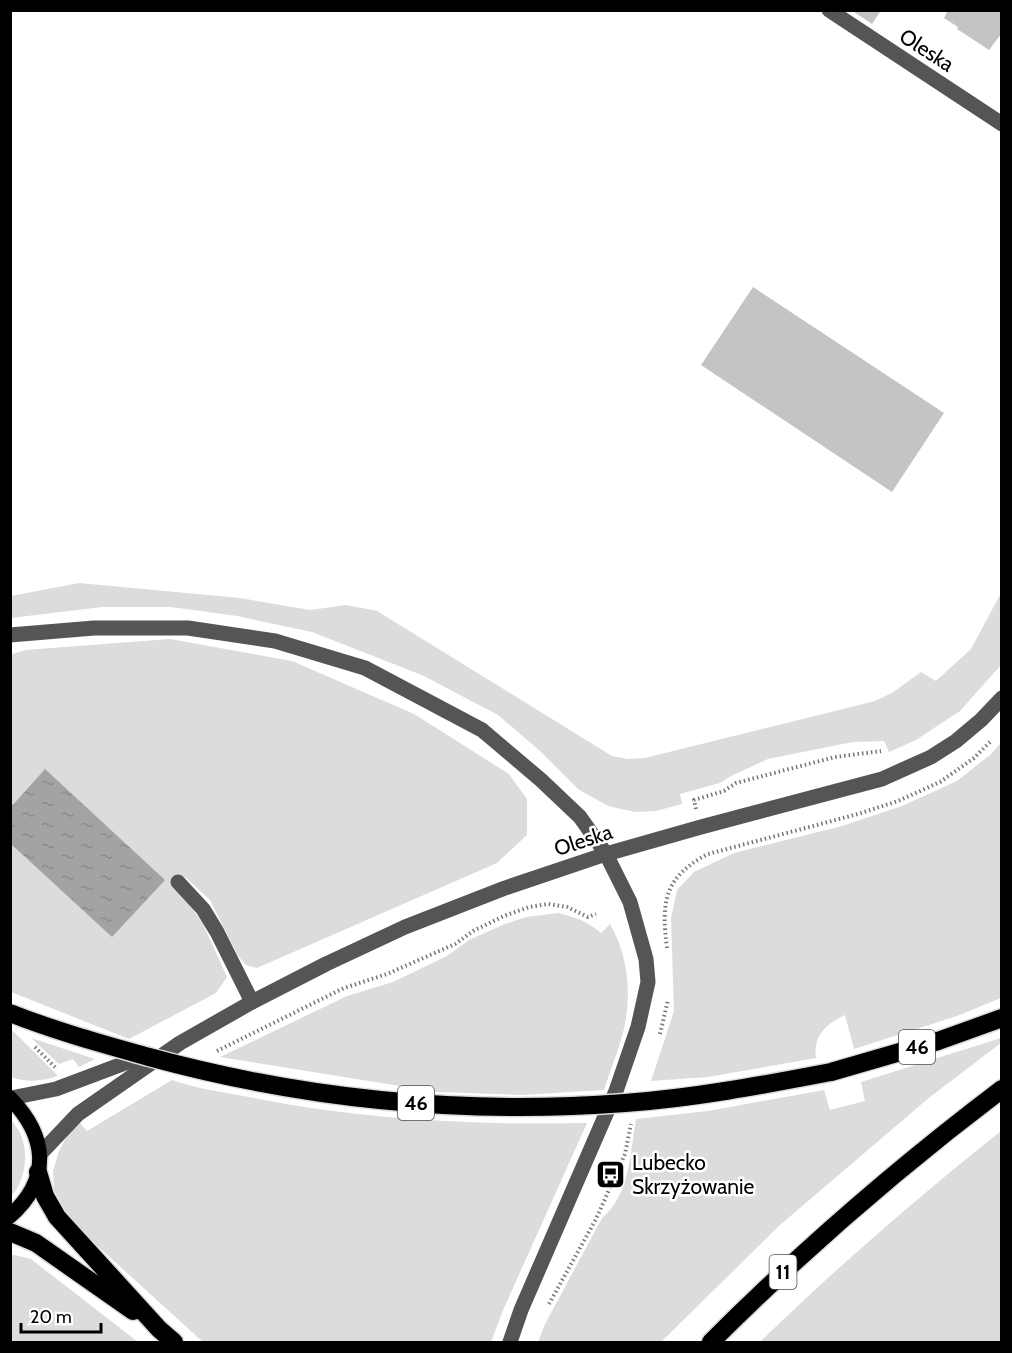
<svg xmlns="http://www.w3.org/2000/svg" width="1012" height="1353" viewBox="0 0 1012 1353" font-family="Cabin,sans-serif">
	<defs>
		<pattern id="water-ripples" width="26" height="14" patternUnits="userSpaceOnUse" patternTransform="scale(1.5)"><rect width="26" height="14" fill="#a3a3a3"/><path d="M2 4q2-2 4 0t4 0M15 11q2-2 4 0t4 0" fill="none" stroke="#8b8b8b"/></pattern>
	</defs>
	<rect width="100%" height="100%" fill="#fff"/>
	<g fill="#dcdcdc">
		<path d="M 79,583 L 240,598 L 310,610 L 346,605 L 377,611 L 612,756 L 628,759 L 645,758 L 875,701 L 892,693 L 921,672 L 936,681 L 971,649 L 1001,593 L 1001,665 L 960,711 L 916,740 L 889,752 L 884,741 L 853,742 L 768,759 L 731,776 L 720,783 L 680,794 L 682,804 L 656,811 L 635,812 L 608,806 L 578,789 L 540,751 L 498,715 L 424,676 L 312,632 L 237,616 L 171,607 L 102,607 L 11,618 L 11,596 Z"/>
		<path d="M 170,639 L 292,661 L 414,714 L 509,774 L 527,799 L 527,835 L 497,863 L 257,968 L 246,965 L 238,956 L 210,900 L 185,877 L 177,886 L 203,924 L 227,977 L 216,993 L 129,1039 L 11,992 L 10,655 L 25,650 Z"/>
		<path d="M 1001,743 L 1001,998 L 957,1016 L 854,1049 L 845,1015 C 826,1024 813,1036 816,1058 L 708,1077 L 651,1081 L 674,1011 L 671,918 L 677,890 L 694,872 L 734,853 L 842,826 L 902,806 L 957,781 L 990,755 Z"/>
		<path d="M 558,913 C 575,917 587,921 601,933 L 610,924 C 626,952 631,985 626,1018 C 623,1040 611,1068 604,1090 L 521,1095 L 437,1092 L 220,1057 L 347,996 L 393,982 L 447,956 L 469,940 L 505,924 L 526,917 Z"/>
		<path d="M 11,1030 L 13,1031 L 58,1076 C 42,1081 27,1083 11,1077 Z"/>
		<path d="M 31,1038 L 95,1059 L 79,1067 L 73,1059 L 59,1064 Z"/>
		<path d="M 1001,1038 L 1001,1043 L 930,1097 L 780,1225 L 661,1342 L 538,1342 L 544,1326 L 602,1218 C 630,1195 630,1153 636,1119 L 708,1111 L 824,1090 L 830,1110 L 865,1101 L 861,1082 Z"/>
		<path d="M 172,1080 C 197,1089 223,1092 249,1097 C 360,1120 473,1125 587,1123 L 504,1308 L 491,1342 L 203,1342 L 72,1223 L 54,1190 L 53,1171 L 59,1151 L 67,1136 L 80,1123 L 87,1131 Z"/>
		<path d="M 10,1119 C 31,1140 29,1175 11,1197 Z"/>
		<path d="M 1001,1131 L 1001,1342 L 760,1342 C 836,1268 918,1197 1001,1131 Z"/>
		<path d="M 10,1254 L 31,1259 L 138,1342 L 11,1342 Z"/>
	</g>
	<path fill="url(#water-ripples)" d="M 45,769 L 165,880 L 112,937 L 11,844 L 11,807 Z"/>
	<g fill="#c4c4c4">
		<path d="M 855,10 L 877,10 L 880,12 L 872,24 L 854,12 Z"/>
		<path d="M 948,10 L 998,10 L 1002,12 L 1002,33 L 989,50 L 957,29 L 958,27 L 944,18 Z"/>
		<path d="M 753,287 L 944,413 L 892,492 L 701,365 Z"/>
	</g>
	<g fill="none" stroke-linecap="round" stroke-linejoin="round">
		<defs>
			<path id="major" d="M 10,1098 C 47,1136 52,1179 10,1216"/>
			<g id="highway">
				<path d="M 831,1072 L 938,1041 L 1002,1018"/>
				<path d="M 38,1172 L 45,1196 L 57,1217 L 159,1329 L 174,1342"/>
				<path d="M 10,1232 L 36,1243 L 133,1311"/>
				<path d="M 711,1342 C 802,1251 899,1167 1002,1089"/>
			</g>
		</defs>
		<use href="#major" stroke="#dbdbdb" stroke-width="18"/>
		<use href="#highway" stroke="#dbdbdb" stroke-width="21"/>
		<g stroke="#777" stroke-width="4" stroke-dasharray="1.5 3" stroke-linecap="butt">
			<path d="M 696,809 L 694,800 L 724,791 L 736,783 L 835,757 L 881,751"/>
			<path d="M 667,948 C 661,902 664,877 708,854 L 858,814 L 898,801 L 940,782 L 974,758 L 990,742"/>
			<path d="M 660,1034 L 668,1000"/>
			<path d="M 35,1047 L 57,1069"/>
			<path d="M 217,1051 L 344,988 L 387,974 L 455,944 L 473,931 L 504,916 L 529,907 L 548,904 L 567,907 L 588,917 L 596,914"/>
			<path d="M 549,1304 L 596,1219 L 625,1154 L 631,1124"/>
		</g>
		<g stroke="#555" stroke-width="15">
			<path d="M 829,10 L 1002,124"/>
			<path d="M 10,635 L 94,628 L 188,628 L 275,641 L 365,668 L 482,730 L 541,780 L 580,817 L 606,854 L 630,902 L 646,959 L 648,982 L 638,1027 L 616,1091 L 521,1310 L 510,1342"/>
			<path d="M 178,882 L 203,909 L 217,932 L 252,1002"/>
			<path d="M 11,1098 L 56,1089 L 149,1054"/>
			<path d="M 40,1154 L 78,1114 L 180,1043 L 252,1002 L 326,964 L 405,927 L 505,888 L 606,854 L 701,827 L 882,779 L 931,757 L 956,741 L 981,720 L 1002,698"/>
		</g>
		<use href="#major" stroke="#000" stroke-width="15"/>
		<use href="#highway" stroke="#000" stroke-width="18"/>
		<defs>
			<path id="highway-bridge" d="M 10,1013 C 55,1031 103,1044 149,1057 C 303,1099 465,1115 625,1103 C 694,1098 763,1085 831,1072"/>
		</defs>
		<use href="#highway-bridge" stroke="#dbdbdb" stroke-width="21" stroke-linecap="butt"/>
		<use href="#highway-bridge" stroke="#000" stroke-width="18"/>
	</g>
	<defs>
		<symbol id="bus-square" viewBox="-11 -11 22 22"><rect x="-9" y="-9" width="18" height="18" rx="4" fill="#000" stroke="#fff"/><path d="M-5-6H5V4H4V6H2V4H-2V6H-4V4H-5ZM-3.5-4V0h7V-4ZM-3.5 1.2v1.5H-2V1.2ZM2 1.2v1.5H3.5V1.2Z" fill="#fff"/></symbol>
	</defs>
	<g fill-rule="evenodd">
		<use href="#bus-square" x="594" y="1158" width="33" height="33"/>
	</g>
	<g text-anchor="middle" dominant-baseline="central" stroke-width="5" stroke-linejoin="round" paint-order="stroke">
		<g fill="#fff" stroke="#4c4c4c" stroke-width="1.5">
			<rect x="899" y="1030" width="36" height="34" rx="4.5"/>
			<rect x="398" y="1086" width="36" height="34" rx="4.5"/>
			<rect x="769.5" y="1255" width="27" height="34" rx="4.5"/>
		</g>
		<g font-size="20" font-weight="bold" fill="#000">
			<text x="917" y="1047">46</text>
			<text x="416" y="1103">46</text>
			<text x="783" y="1272">11</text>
		</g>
		<g font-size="21" fill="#000" stroke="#fff">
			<text transform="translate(927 50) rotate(33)">Oleska</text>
			<text transform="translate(583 840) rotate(-18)">Oleska</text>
		</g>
		<g font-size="21" fill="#000" stroke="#fff" text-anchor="start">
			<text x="632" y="1162">Lubecko<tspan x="632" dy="24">Skrzyżowanie</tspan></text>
		</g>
	</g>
	<rect width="1012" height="1353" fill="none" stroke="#000000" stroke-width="24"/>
	<path d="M21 1323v9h80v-9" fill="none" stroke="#000000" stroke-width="3"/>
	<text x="30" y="1323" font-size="18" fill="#000000" stroke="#ffffff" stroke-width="4.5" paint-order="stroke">20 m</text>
</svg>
